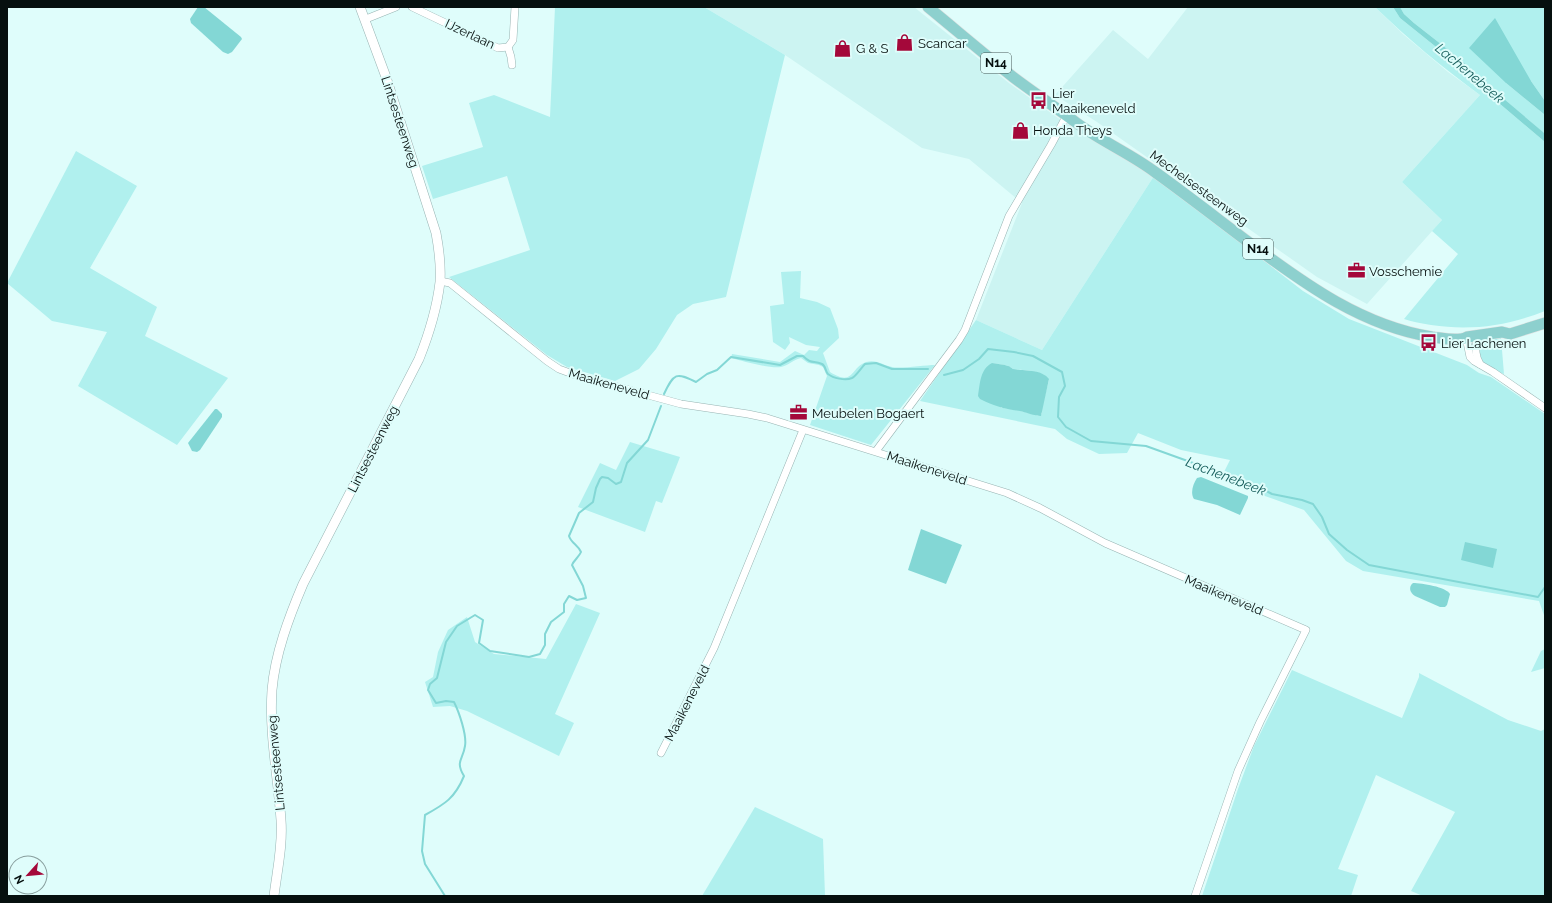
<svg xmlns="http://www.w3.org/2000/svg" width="1552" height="903" viewBox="0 0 1552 903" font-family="Raleway,sans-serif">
	<rect width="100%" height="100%" fill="#dffdfb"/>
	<g fill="#ccf4f2">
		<path d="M 704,7 L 914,7 L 1009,83 L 1058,118 L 1154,176 L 1042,350 L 976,320 L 1022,203 L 969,159 L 922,148 L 785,55 Z"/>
		<path d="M 1188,7 L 1375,7 L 1404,35 L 1448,72 L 1480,95 L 1402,182 L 1442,220 L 1367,304 L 1317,277 L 1097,122 L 1055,95 L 1113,30 L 1148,59 Z"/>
	</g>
	<g fill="#b0f0ee" fill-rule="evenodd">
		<path d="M 555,7 L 704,7 L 785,55 L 726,297 L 693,304 L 677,315 L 656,349 L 639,369 L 615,381 L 567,367 L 547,355 L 449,277 L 530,250 L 507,176 L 433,199 L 422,166 L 483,147 L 469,103 L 494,95 L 550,117 Z"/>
		<path d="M 1375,7 L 1393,7 L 1400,18 L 1456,63 L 1493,98 L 1545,142 L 1545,311 C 1507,326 1471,331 1431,325 C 1421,323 1413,322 1404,319 L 1458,254 L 1432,231 L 1442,220 L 1402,182 L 1480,95 C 1443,68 1408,39 1375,7 Z"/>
		<path d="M 1400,7 L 1545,7 L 1545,101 L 1531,81 L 1506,83 L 1545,115 L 1545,134 L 1497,93 L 1460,59 L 1414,23 L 1404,14 Z"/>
		<path d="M 76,151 L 137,186 L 90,268 L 157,307 L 145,336 L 228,378 L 177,445 L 78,386 L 107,332 L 52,321 L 7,283 Z"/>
		<path d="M 1154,176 L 1303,291 L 1349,319 L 1467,365 L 1479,373 L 1491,377 L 1545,414 L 1545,618 L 1539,601 L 1363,571 L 1346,561 L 1304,510 L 1220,480 L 1230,460 L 1181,450 L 1138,433 L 1127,453 L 1099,454 L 1067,439 L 1055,429 L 920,401 L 976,320 L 1042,350 ZM 992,363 C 997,364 1003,364 1008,366 C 1010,366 1011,368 1013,369 C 1024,371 1042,369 1049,380 L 1041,411 L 1042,414 L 1038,416 C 1035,414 1005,407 1001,408 Z"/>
		<path d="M 801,271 L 800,298 L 817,302 L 830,308 L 838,329 L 839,338 L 823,353 L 830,372 C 854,387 850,368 866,362 C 877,359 882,365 892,367 C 900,369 925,365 935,365 L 871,445 L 810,425 L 827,376 L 823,367 L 819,365 L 808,363 L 801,358 C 794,359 788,366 781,367 C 770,369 743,361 731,358 L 732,354 L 780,362 L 795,351 L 804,355 L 809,350 L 817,351 L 820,347 L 806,345 L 789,337 L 790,343 L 785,350 L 773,342 L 770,306 L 784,304 L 781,272 Z"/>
		<path d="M 1501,338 L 1504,374 C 1494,371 1484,365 1478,357 L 1480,345 L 1484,341 Z"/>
		<path d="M 630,442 L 680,457 L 662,503 L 656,501 L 645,532 L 578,507 L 600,463 L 616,470 Z"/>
		<path d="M 576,604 L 600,613 L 555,714 L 574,723 L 559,756 L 467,711 L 450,706 L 433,707 L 425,682 L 433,677 L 438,652 L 448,630 L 467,617 L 475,642 L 494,654 L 546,659 Z"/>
		<path d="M 1545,649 L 1545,668 L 1531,672 L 1541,651 Z"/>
		<path d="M 1292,670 L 1402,718 L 1419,677 L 1419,673 L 1508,720 L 1541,731 L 1545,729 L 1545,896 L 1423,896 L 1411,891 L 1455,812 L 1376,775 L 1338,869 L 1358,875 L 1351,896 L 1202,896 L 1238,789 L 1254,746 Z"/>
		<path d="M 755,807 L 823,839 L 825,896 L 702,896 Z"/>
	</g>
	<g fill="#83d7d5">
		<path d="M 198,7 L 204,7 L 241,37 L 242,39 L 232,52 L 228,54 L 223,52 L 191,23 L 190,19 Z"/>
		<path d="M 1393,7 L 1400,7 L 1404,14 L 1414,23 L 1460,59 L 1497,93 L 1543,132 L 1545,134 L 1545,142 L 1493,98 L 1456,63 L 1400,18 Z"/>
		<path d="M 1495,18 L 1531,81 L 1545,101 L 1545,115 L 1506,83 L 1469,48 Z"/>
		<path d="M 992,363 C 997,364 1003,364 1008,366 C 1010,366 1011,368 1013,369 C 1024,371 1042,369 1049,379 L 1041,416 C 1035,416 1025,412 1020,411 C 1005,409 993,406 980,399 L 978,396 C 980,384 980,369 992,363 Z"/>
		<path d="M 215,409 L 217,409 L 222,414 L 222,417 L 200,450 L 197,452 L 192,451 L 188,443 Z"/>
		<path d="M 1201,477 L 1248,496 L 1248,498 L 1240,515 L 1217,505 L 1194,499 C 1190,493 1193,484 1197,478 Z"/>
		<path d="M 921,529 L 962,545 L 946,584 L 908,570 Z"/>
		<path d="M 1465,542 L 1497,549 L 1493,568 L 1461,560 Z"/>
		<path d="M 1413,583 C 1422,583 1446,587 1450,594 L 1447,605 L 1445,607 L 1440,607 L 1415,596 C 1410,593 1408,587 1413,583 Z"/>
	</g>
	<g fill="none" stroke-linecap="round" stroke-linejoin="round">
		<g stroke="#83d7d5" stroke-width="2">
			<path d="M 944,375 L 963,370 L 979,359 L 988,349 L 1014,352 L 1033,356 L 1062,372 L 1065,386 L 1059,397 L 1058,417 L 1066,427 L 1091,441 L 1146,446 L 1257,486 L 1272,494 L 1302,500 L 1313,504 L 1322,517 L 1329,534 L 1347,550 L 1369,565 L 1538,597 L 1545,587"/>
			<path d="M 664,394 C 674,373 676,372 696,382 L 707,374 L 717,370 L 731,357 L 780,365 L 797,356 L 803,356 C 812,365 813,360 822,364 C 826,366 825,371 828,374 C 833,378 845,381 852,378 C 856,376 861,368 865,364 L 876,363 L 892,369 L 928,369"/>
			<path d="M 445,896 L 425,864 L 422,851 L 425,815 C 445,804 455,798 464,776 C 455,761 463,760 465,746 C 467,735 459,712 454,702 L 446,701 L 436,703 L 428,690 L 430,684 L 437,678 L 446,642 L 457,626 L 475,615 L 483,620 L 479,643 L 490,651 L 529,657 L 540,654 L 545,645 L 545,634 L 551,622 L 564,612 L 564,604 L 569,596 L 577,600 L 586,598 L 583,586 L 572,565 C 574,560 579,557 581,552 C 578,545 571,543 569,536 L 579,513 L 593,502 L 596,488 L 600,479 L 602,477 L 608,478 L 616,484 L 621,482 L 627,463 L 648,440 L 661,406"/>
		</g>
		<defs>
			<g id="minor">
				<path d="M 412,7 L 498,48 L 508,47 L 513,40 L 515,7"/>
				<path d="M 366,19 L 396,7"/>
				<path d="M 508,47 L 511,57 L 512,65"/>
				<path d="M 440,281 L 450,283 L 547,361 L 559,369 L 578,376 L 681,404 L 748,414 L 767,418 L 1007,493 L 1040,508 L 1105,543 L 1306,630 L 1260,722 L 1238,771 L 1195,896"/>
				<path d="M 1477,336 C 1476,347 1474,354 1480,364"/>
				<path d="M 1467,337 L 1467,342 L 1470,357 L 1474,361 L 1493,372 L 1545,408"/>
				<path d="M 876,451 L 959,340 L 965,330 L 1009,216 L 1051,145 L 1067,115"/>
				<path d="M 661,753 L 714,648 L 803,430"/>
			</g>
			<path id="tertiary" d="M 274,896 C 277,871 283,845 281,820 C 278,776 269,734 272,690 C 275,654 289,617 303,584 L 419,359 C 429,334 437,308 440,282 C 441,266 439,249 436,233 L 386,77 L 360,7"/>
			<path id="primary" d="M 928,7 C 956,30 984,54 1013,77 C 1034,93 1057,108 1078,124 C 1103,142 1131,154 1155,172 C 1187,195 1219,220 1251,244 C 1306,285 1363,326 1432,337 C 1443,338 1458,342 1467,337 L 1502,332 L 1510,334 L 1545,323"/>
		</defs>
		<use href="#minor" stroke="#98b4b3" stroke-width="8"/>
		<use href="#tertiary" stroke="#98b4b3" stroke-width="10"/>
		<use href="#primary" stroke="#e1e2e2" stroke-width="12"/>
		<use href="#minor" stroke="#fff" stroke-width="7"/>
		<use href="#tertiary" stroke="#fff" stroke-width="9"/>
		<use href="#primary" stroke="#8dd0ce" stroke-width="11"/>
	</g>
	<defs>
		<symbol id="shop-bare" viewBox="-9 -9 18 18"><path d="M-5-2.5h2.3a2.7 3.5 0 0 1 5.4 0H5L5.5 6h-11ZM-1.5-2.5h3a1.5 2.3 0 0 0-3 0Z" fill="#a4083a" stroke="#dffdfb" stroke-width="2.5" paint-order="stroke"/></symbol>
		<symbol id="bus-bare" viewBox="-9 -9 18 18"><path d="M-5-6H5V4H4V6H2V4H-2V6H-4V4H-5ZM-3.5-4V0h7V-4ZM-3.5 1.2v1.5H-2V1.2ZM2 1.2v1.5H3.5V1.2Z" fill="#a4083a" stroke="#dffdfb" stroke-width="2.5" paint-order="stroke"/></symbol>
		<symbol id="office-bare" viewBox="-9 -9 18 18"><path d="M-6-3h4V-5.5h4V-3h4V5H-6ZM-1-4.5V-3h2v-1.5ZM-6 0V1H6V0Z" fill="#a4083a" stroke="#dffdfb" stroke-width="2.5" paint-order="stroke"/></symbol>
	</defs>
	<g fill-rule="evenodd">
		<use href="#shop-bare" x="892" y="30" width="25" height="25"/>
		<use href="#shop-bare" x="830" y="36" width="25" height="25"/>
		<use href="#bus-bare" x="1026" y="88" width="25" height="25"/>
		<use href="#shop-bare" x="1008" y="118" width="25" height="25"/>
		<use href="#office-bare" x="1344" y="258" width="25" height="25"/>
		<use href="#bus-bare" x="1416" y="330" width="25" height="25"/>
		<use href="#office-bare" x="786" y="400" width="25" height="25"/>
	</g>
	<g text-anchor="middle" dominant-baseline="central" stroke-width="4" stroke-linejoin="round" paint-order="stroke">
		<g fill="#dffdfb" stroke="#475756" stroke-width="1">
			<rect x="981" y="53" width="30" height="20" rx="3"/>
			<rect x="1243" y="239" width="30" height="20" rx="3"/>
		</g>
		<g font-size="12" font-weight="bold" fill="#06100f">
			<text x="996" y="63">N14</text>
			<text x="1258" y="249">N14</text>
		</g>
		<g font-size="13" fill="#06100f" stroke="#dffdfb">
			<text transform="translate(470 34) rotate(25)">IJzerlaan</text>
			<text transform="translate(400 122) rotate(72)">Lintsesteenweg</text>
			<text transform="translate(1199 188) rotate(36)">Mechelsesteenweg</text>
			<text transform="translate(609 384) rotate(16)">Maaikeneveld</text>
			<text transform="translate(373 449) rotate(-63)">Lintsesteenweg</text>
			<text transform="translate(927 468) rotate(18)">Maaikeneveld</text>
			<text transform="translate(1224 595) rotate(23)">Maaikeneveld</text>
			<text transform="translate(687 703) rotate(-63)">Maaikeneveld</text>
			<text transform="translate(276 763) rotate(-95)">Lintsesteenweg</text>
		</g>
		<g font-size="13" fill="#06100f" stroke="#dffdfb" text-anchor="start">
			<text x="918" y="43">Scancar</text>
			<text x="856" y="48">G &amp; S</text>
			<text x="1052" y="93">Lier<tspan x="1052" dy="15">Maaikeneveld</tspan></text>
			<text x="1033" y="130">Honda Theys</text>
			<text x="1369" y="271">Vosschemie</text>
			<text x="1441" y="343">Lier Lachenen</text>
			<text x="812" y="413">Meubelen Bogaert</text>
		</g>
		<g font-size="14" font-style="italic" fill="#155d5b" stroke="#dffdfb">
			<text transform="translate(1470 73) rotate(40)">Lachenebeek</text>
			<text transform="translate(1226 476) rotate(21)">Lachenebeek</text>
		</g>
	</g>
	<rect width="1552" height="903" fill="none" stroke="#06100f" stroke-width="16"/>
	<g transform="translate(28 875) rotate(243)"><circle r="19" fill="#dffdfb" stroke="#889e9d"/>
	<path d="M0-3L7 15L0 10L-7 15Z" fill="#a4083a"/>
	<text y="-6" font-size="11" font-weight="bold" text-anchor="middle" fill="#06100f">N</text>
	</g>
</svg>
